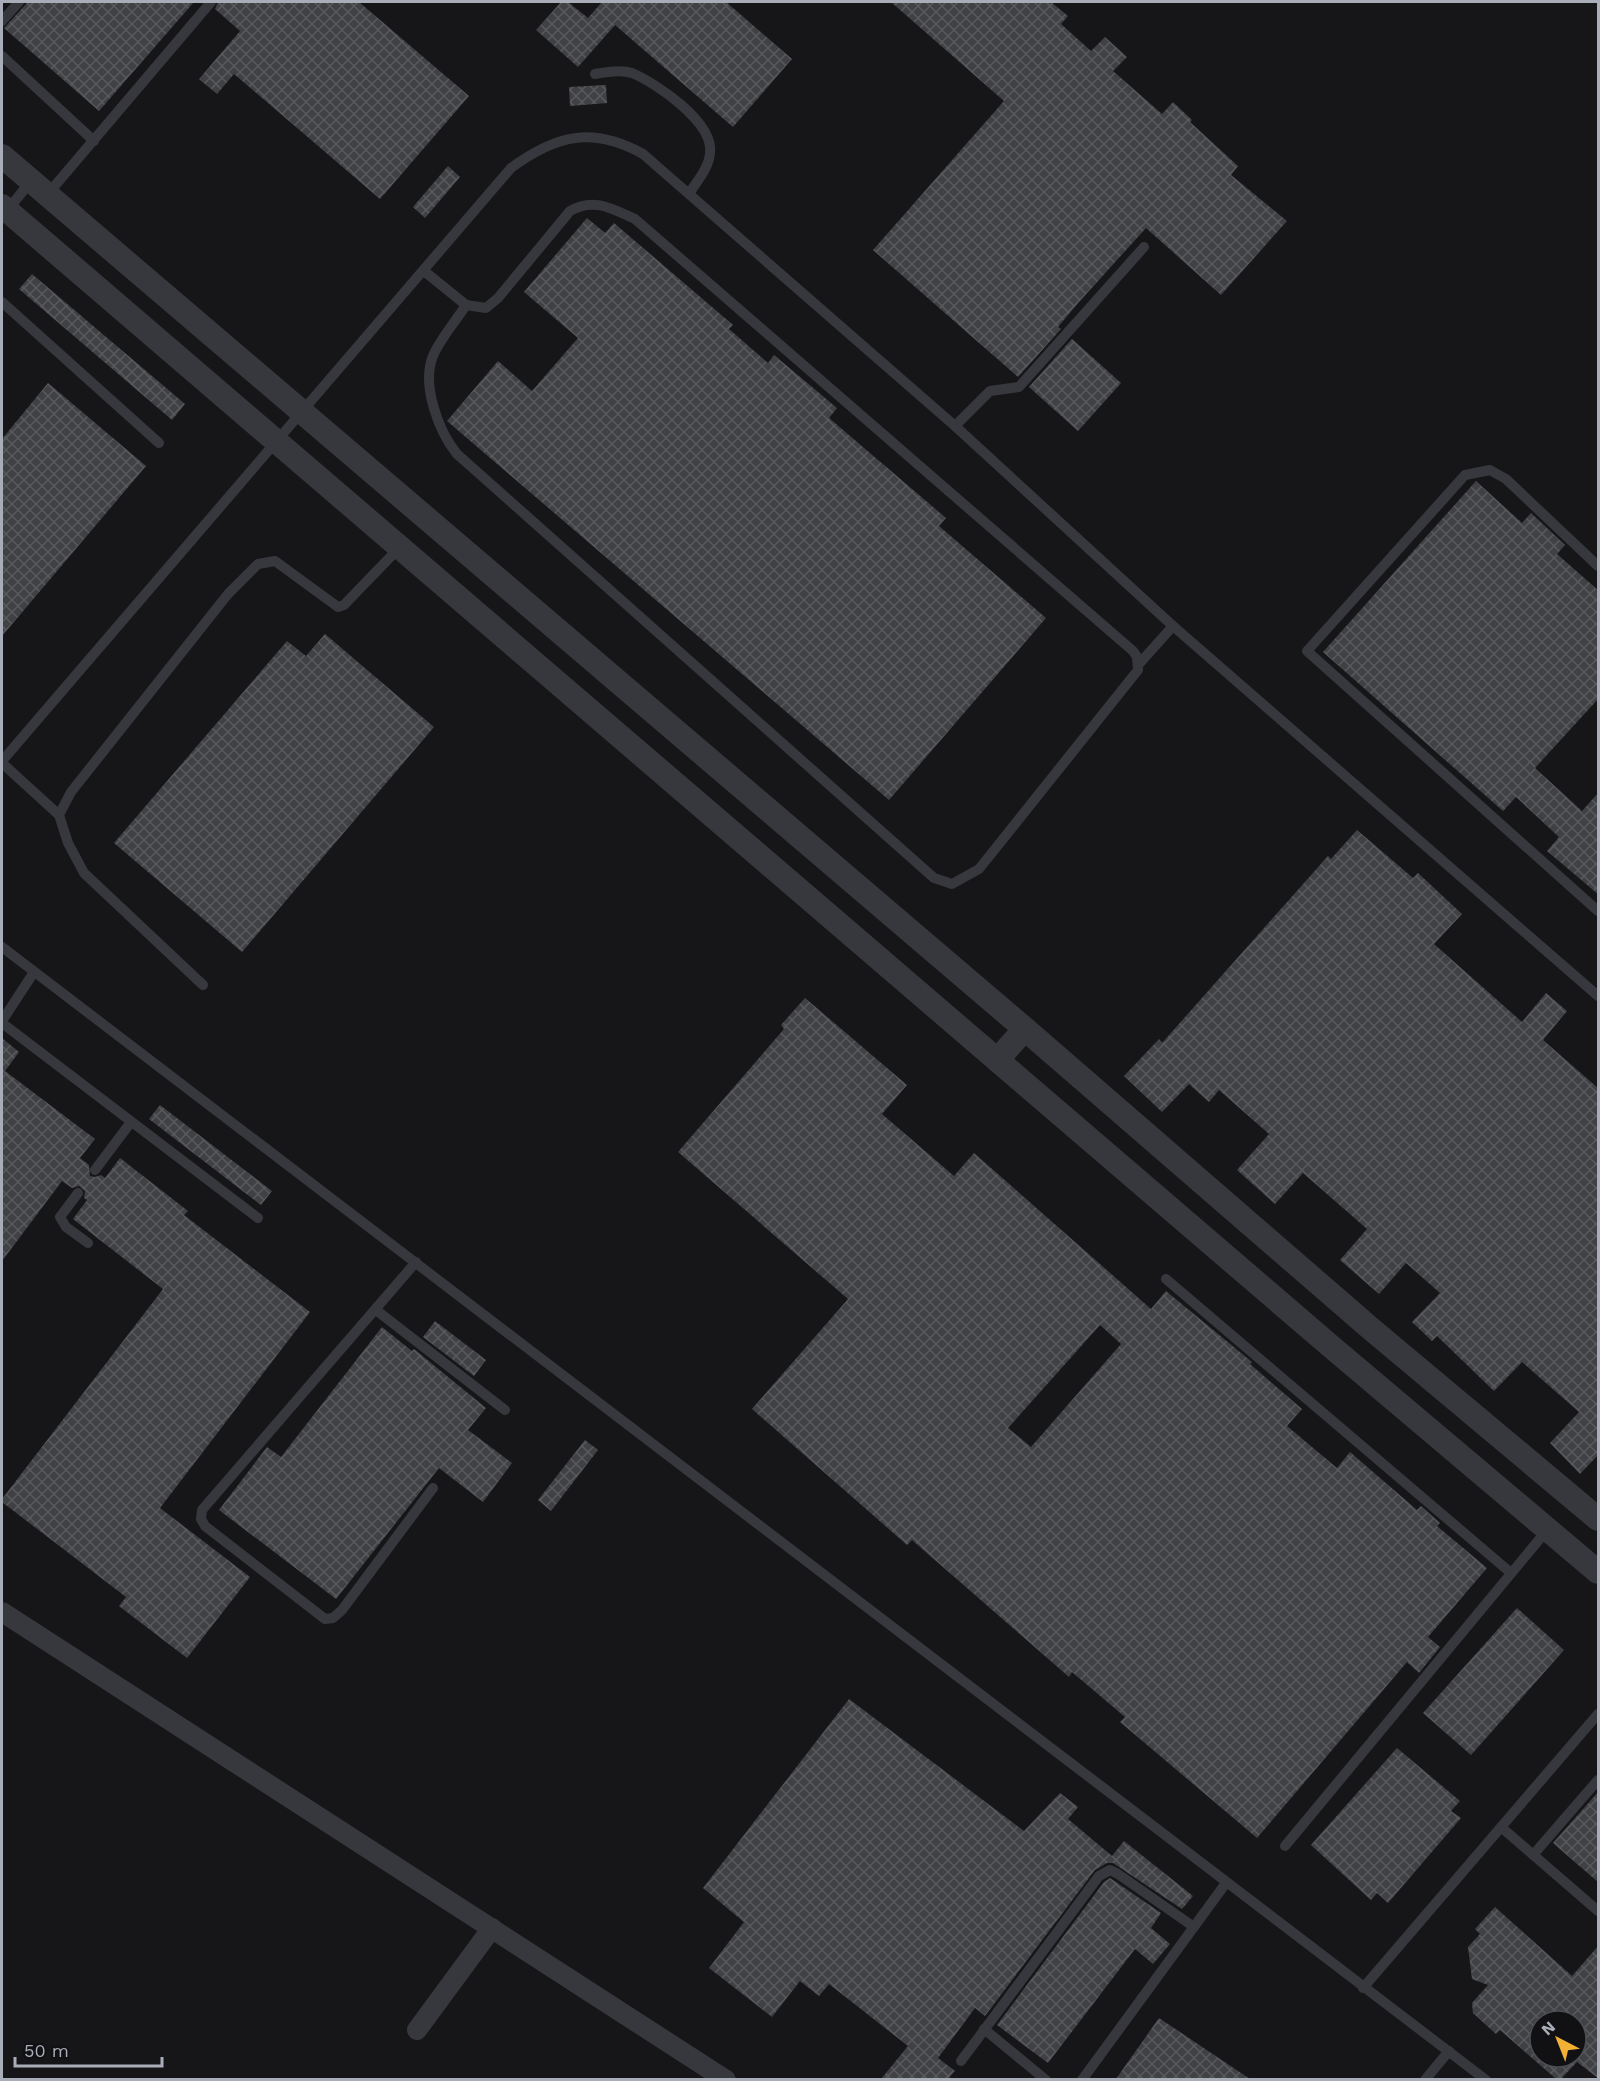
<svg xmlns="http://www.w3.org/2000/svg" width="1600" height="2081" viewBox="0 0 1600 2081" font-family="'Work Sans',sans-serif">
	<defs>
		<pattern id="building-cross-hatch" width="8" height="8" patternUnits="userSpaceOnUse" patternTransform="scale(1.5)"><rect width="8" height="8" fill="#404145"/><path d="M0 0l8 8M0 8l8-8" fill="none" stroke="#595a5e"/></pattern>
	</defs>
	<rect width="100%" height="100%" fill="#161618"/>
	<g fill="url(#building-cross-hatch)" fill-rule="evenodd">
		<path d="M 28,2 L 194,2 L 99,111 L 4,28 Z"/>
		<path d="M 218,2 L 359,2 L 469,96 L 380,199 L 234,74 L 217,94 L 199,79 L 240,31 L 215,9 Z"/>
		<path d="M 561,2 L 568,2 L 588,18 L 602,2 L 726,2 L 792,59 L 733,127 L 615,25 L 578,67 L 536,30 Z"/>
		<path d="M 891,2 L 1051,2 L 1068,16 L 1061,24 L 1091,51 L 1105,37 L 1127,57 L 1113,71 L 1162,114 L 1173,102 L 1192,120 L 1190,122 L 1238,166 L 1231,175 L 1287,221 L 1221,295 L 1146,228 L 1079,302 L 1058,327 L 1061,329 L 1018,377 L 873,250 L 1004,101 Z"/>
		<path d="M 606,85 L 607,103 L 570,106 L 569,87 Z"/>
		<path d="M 448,166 L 460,177 L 425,218 L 413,207 Z"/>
		<path d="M 587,218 L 605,233 L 614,223 L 733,325 L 729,329 L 768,363 L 774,355 L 837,408 L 829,418 L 946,518 L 939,526 L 1046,618 L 889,800 L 447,421 L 498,361 L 532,391 L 578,338 L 524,292 Z"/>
		<path d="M 32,274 L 185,404 L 172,420 L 19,289 Z"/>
		<path d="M 1072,339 L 1121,383 L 1078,431 L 1029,387 Z"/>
		<path d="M 48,383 L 146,466 L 2,636 L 2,439 Z"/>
		<path d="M 1476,481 L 1522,523 L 1531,513 L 1565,545 L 1557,554 L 1599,591 L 1599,698 L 1535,768 L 1582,811 L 1599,792 L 1599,895 L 1547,851 L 1559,837 L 1516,797 L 1503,811 L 1323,652 Z"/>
		<path d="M 325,634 L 434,727 L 242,952 L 114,843 L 287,641 L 306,656 Z"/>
		<path d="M 1357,830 L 1413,878 L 1418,873 L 1462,914 L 1434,944 L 1522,1022 L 1546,993 L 1567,1011 L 1543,1040 L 1599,1089 L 1599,1454 L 1580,1474 L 1550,1443 L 1579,1412 L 1522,1362 L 1494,1391 L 1437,1336 L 1432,1341 L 1412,1322 L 1440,1293 L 1406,1263 L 1379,1294 L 1340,1260 L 1367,1229 L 1303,1173 L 1275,1204 L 1237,1170 L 1269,1134 L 1219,1090 L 1209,1102 L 1189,1084 L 1162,1112 L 1124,1076 L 1159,1039 L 1162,1043 L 1328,856 L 1331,859 Z"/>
		<path d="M 805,998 L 907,1085 L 882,1114 L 954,1176 L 974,1153 L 1151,1309 L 1166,1291 L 1252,1362 L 1250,1364 L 1302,1409 L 1287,1426 L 1337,1468 L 1350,1452 L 1417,1510 L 1421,1506 L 1440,1523 L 1437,1526 L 1487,1568 L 1428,1637 L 1440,1647 L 1419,1673 L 1407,1662 L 1257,1838 L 1120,1722 L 1125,1717 L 1072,1672 L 1069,1677 L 912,1540 L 907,1545 L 752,1409 L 848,1299 L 678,1152 L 784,1029 L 781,1025 ZM 1100,1325 L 1121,1344 L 1031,1447 L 1008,1428 Z"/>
		<path d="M 2,1038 L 19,1052 L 5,1071 L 95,1139 L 80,1158 L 89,1165 L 90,1176 L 95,1177 L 101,1175 L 105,1178 L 120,1158 L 188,1211 L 184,1215 L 310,1312 L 160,1508 L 250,1577 L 187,1658 L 119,1606 L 126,1597 L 2,1502 L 2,1499 L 163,1289 L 73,1219 L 87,1200 L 84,1198 L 85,1191 L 79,1186 L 72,1188 L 62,1181 L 2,1261 Z"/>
		<path d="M 160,1105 L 272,1191 L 261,1205 L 149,1119 Z"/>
		<path d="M 435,1321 L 486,1360 L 474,1376 L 423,1337 Z"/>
		<path d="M 382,1327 L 412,1351 L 414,1349 L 486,1408 L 468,1430 L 512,1463 L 483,1502 L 439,1468 L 336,1599 L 219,1510 L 267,1447 L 281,1457 Z"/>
		<path d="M 585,1440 L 598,1450 L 551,1511 L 538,1500 Z"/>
		<path d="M 1517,1608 L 1564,1650 L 1471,1755 L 1423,1713 Z"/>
		<path d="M 849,1699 L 1024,1831 L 1060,1793 L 1078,1807 L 1068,1819 L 1112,1856 L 1124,1841 L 1193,1896 L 1182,1909 L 1113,1863 L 1107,1863 L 1095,1870 L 985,2016 L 975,2008 L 938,2058 L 955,2071 L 948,2079 L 881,2079 L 908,2046 L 829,1984 L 819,1996 L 800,1981 L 772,2017 L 709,1968 L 744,1922 L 703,1888 Z"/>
		<path d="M 1397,1748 L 1460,1801 L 1451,1811 L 1461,1818 L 1388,1903 L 1377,1893 L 1371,1900 L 1311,1845 Z"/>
		<path d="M 1599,1791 L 1599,1883 L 1553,1843 Z"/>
		<path d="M 1110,1878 L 1161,1913 L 1151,1928 L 1170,1944 L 1153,1964 L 1135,1949 L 1048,2063 L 997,2025 L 1104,1882 Z"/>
		<path d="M 1495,1907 L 1572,1976 L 1599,1945 L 1599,2079 L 1577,2062 L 1561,2079 L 1556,2079 L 1500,2030 L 1496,2034 L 1473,2013 L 1472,2003 L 1488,1985 L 1472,1979 L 1468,1947 L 1480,1934 L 1475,1929 ZM 1540,2021 L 1576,2021 L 1576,2057 L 1540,2057 Z"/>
		<path d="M 1159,2018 L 1250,2079 L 1116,2079 Z"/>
	</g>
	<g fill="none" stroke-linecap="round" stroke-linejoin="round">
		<g stroke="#37383d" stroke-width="10">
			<path d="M 2,21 L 19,2"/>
			<path d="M 2,56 L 94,141"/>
			<path d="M 595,74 C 605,72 621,69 632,73 C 656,83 714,122 710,153 C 709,168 697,181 689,194"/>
			<path d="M 47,195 L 211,2"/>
			<path d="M 6,212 L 31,181"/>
			<path d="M 424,271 L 466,305 L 486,308 L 498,298 L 570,211 C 594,197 612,209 635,219 L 1133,651 L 1137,657 L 1138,670 L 979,869 L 952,884 L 934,878 L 457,454 C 439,432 421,385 433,356 C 440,339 456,321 466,305"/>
			<path d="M 2,302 L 159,443"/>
			<path d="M 955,426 L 990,391 L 1019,387 L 1144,247"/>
			<path d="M 1598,566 L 1506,479 L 1490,470 L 1465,475 L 1307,651 L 1598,911"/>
			<path d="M 1139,664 L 1173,626"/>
			<path d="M 2,761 L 511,168 C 556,135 592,126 643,154 L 955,426 L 1173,626 L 1598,996"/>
			<path d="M 2,763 L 59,815"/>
			<path d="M 2,947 L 1486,2080"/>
			<path d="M 203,985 L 84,873 L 68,843 L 59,815 L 71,792 L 228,594 L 258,564 L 275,561 L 338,607 L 344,605 L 399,548"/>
			<path d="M 2,1021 L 34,972"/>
			<path d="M 2,1023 L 258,1218"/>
			<path d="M 95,1170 L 131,1122"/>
			<path d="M 78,1193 L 60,1217 L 66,1227 L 88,1243"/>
			<path d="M 416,1262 L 202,1510 L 201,1519 L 205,1526 L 325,1619 L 333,1618 L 342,1610 L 433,1488"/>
			<path d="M 1166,1279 L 1511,1573"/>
			<path d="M 376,1310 L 505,1410"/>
			<path d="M 1501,1827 L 1598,1911"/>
			<path d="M 1285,1846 L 1548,1529"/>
			<path d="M 1533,1855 L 1598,1780"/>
			<path d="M 1363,1988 L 1598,1714"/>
			<path d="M 984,2029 L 1046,2080"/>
			<path d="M 961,2061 L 1099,1876 L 1110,1870 L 1118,1874 L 1194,1927"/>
			<path d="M 1082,2080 L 1226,1883"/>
			<path d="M 1425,2080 L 1449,2051"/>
		</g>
		<g stroke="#37383d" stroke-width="20">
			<path d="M 2,1612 L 726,2080"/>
			<path d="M 417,2030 L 492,1928"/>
		</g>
		<g stroke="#37383d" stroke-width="24">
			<path d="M 2,156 L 1025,1029 L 1370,1328 L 1598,1519"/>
			<path d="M 2,206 L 1334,1349 L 1598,1572"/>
			<path d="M 997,1060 L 1025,1029"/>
		</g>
	</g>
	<rect width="1600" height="2081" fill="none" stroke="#a8adb8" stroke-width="6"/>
	<g transform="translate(1558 2039) rotate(318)"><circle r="28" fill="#111113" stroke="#4d4f55" stroke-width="1.5"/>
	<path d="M0-4.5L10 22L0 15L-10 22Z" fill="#f2b134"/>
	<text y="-9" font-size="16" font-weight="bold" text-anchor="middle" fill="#a8adb8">N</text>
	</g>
	<path d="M15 2057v9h147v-9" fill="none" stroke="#a8adb8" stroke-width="3"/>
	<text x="24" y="2057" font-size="18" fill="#a8adb8" stroke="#111113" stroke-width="4.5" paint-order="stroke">50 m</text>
</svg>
